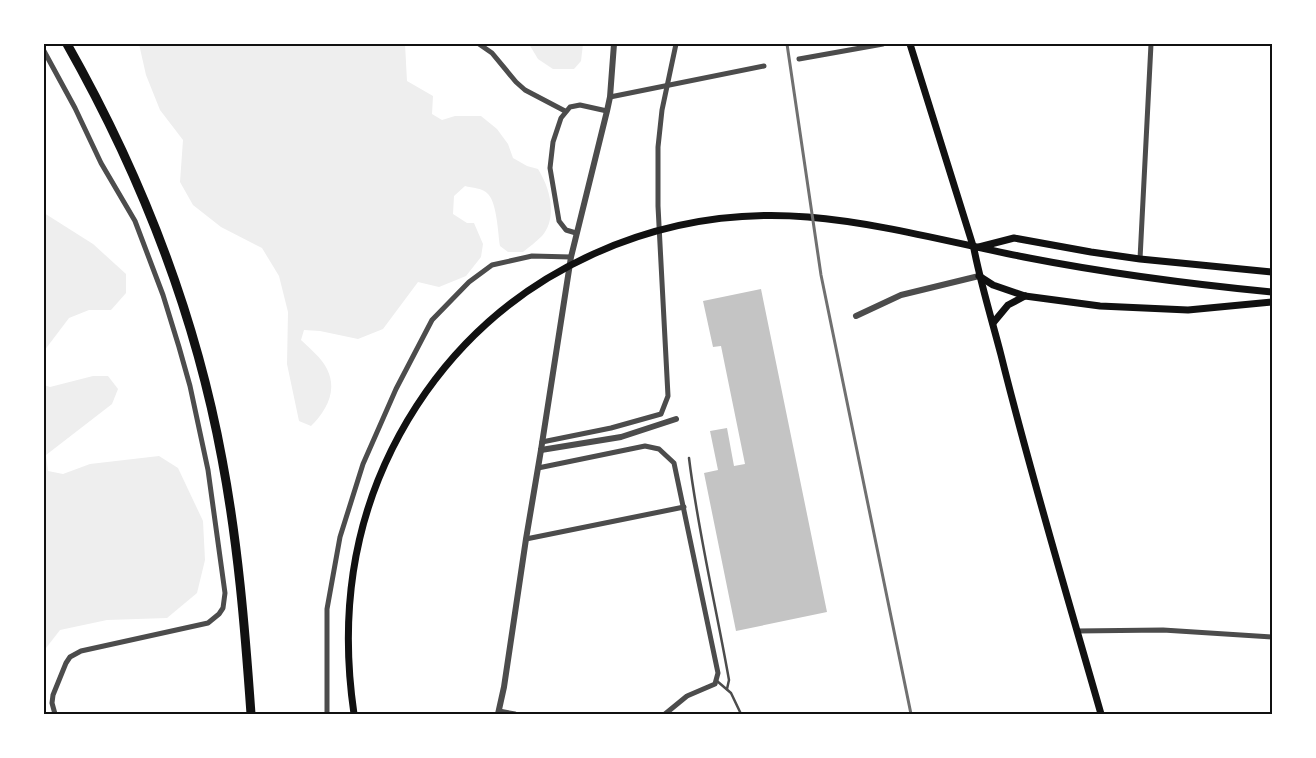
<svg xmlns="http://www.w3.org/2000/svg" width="1316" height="758" viewBox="0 0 1316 758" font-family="Helvetica,sans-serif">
	<rect width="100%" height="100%" fill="#fff"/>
	<g fill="#eee">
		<path d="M 139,44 L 405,44 L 407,81 L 433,96 L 432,114 L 442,120 L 455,116 L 481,116 L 497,129 L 508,144 L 513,158 L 527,166 L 538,169 C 550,188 558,217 542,236 C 536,242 529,247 523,252 L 508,252 L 500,246 C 498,233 497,203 488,194 C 483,188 472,188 465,186 L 454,196 L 453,214 L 467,223 L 474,223 L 483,244 L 481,257 L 466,276 L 439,287 L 418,282 L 383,329 L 358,339 L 320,331 L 304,330 L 301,340 C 309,348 322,358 327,369 C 338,391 326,411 311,426 L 299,421 L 287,364 L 288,312 L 279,276 L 262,248 L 221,227 L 193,205 L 180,182 L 183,140 L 160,110 L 146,75 Z"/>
		<path d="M 529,44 L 583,44 L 581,61 L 574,69 L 553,69 L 538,59 Z"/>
		<path d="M 44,213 L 93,244 L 126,274 L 126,293 L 111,310 L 89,310 L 69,318 L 44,351 Z"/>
		<path d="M 93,376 L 108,376 L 118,389 L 112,404 L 46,455 L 48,471 L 63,474 L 90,464 L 159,456 L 178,468 L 203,521 L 205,560 L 197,593 L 167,618 L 107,620 L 60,630 L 46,648 L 44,667 L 44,385 L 50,387 Z"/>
	</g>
	<path fill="#c4c4c4" d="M 761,289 L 827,612 L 736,631 L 704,473 L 718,470 L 710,431 L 727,428 L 734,466 L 745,464 L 721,346 L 713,347 L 703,301 Z"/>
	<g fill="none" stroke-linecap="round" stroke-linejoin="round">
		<g stroke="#4c4c4c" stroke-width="2.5">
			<path d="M 689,458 C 698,532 716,606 729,680 L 727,689"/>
			<path d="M 717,681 L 731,693 L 741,714"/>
		</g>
		<g stroke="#4c4c4c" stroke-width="5">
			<path d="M 479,44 L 492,53 L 516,82 L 525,90 L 565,111"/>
			<path d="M 44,51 L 75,108 L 101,163 L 135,221 L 163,295 L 179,347 L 190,386 L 208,470 L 225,593 L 223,608 L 219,614 L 208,623 L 81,651 L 70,657 L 66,663 L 53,695 L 52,703 L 55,714"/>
			<path d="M 799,59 L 883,44"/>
			<path d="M 610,97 L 764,66"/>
			<path d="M 576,233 L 566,230 L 559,221 L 550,168 L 553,142 L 561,118 L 570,107 L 580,105 L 607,111"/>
			<path d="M 1140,259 L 1151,44"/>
			<path d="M 542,442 L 611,428 L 661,414 L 668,396 L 658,206 L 658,147 L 662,110 L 676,44"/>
			<path d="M 538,468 L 645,446 L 659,449 L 674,463 L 718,673 L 715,684 L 687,696 L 665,714"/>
			<path d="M 526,539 L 684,507"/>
			<path d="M 1077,631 L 1163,630 L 1272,637"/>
			<path d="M 499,711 L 515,714"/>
			<path d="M 327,714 L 327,609 L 340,537 L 363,464 L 396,389 L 432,320 L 469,282 L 492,265 L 532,256 L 571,257"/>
		</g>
		<g stroke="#4c4c4c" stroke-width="6">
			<path d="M 856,316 L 901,295 L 979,276"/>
			<path d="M 541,450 L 621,437 L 676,419"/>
			<path d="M 498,714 L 504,687 L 526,539 L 541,450 L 571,257 L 607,111 L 610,97 L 614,44"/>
		</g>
		<g stroke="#111" stroke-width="7">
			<path d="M 910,44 L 974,249 C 981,285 992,320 1001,355 C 1031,476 1067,595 1101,714"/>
			<path d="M 979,247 L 1014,238 L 1091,252 L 1140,259 L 1272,272"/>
			<path d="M 979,276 L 993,285 L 1025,296 L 1100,306 L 1188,310 L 1272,302"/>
			<path d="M 993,323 L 1008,305 L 1025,296"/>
			<path d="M 354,714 C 337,598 358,489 426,392 C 513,269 659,205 808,217 C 880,223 953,243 1024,257 C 1106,273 1189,284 1272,292"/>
		</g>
		<path stroke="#111" stroke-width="9" d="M 67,44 C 140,173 195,313 222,459 C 238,543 245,629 251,714"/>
		<path stroke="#707070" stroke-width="3" d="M 787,44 L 821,275 L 911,714"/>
	</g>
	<rect width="1316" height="758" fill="none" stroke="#ffffff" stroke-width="90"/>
	<rect x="45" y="45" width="1226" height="668" fill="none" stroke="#111" stroke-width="2"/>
</svg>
